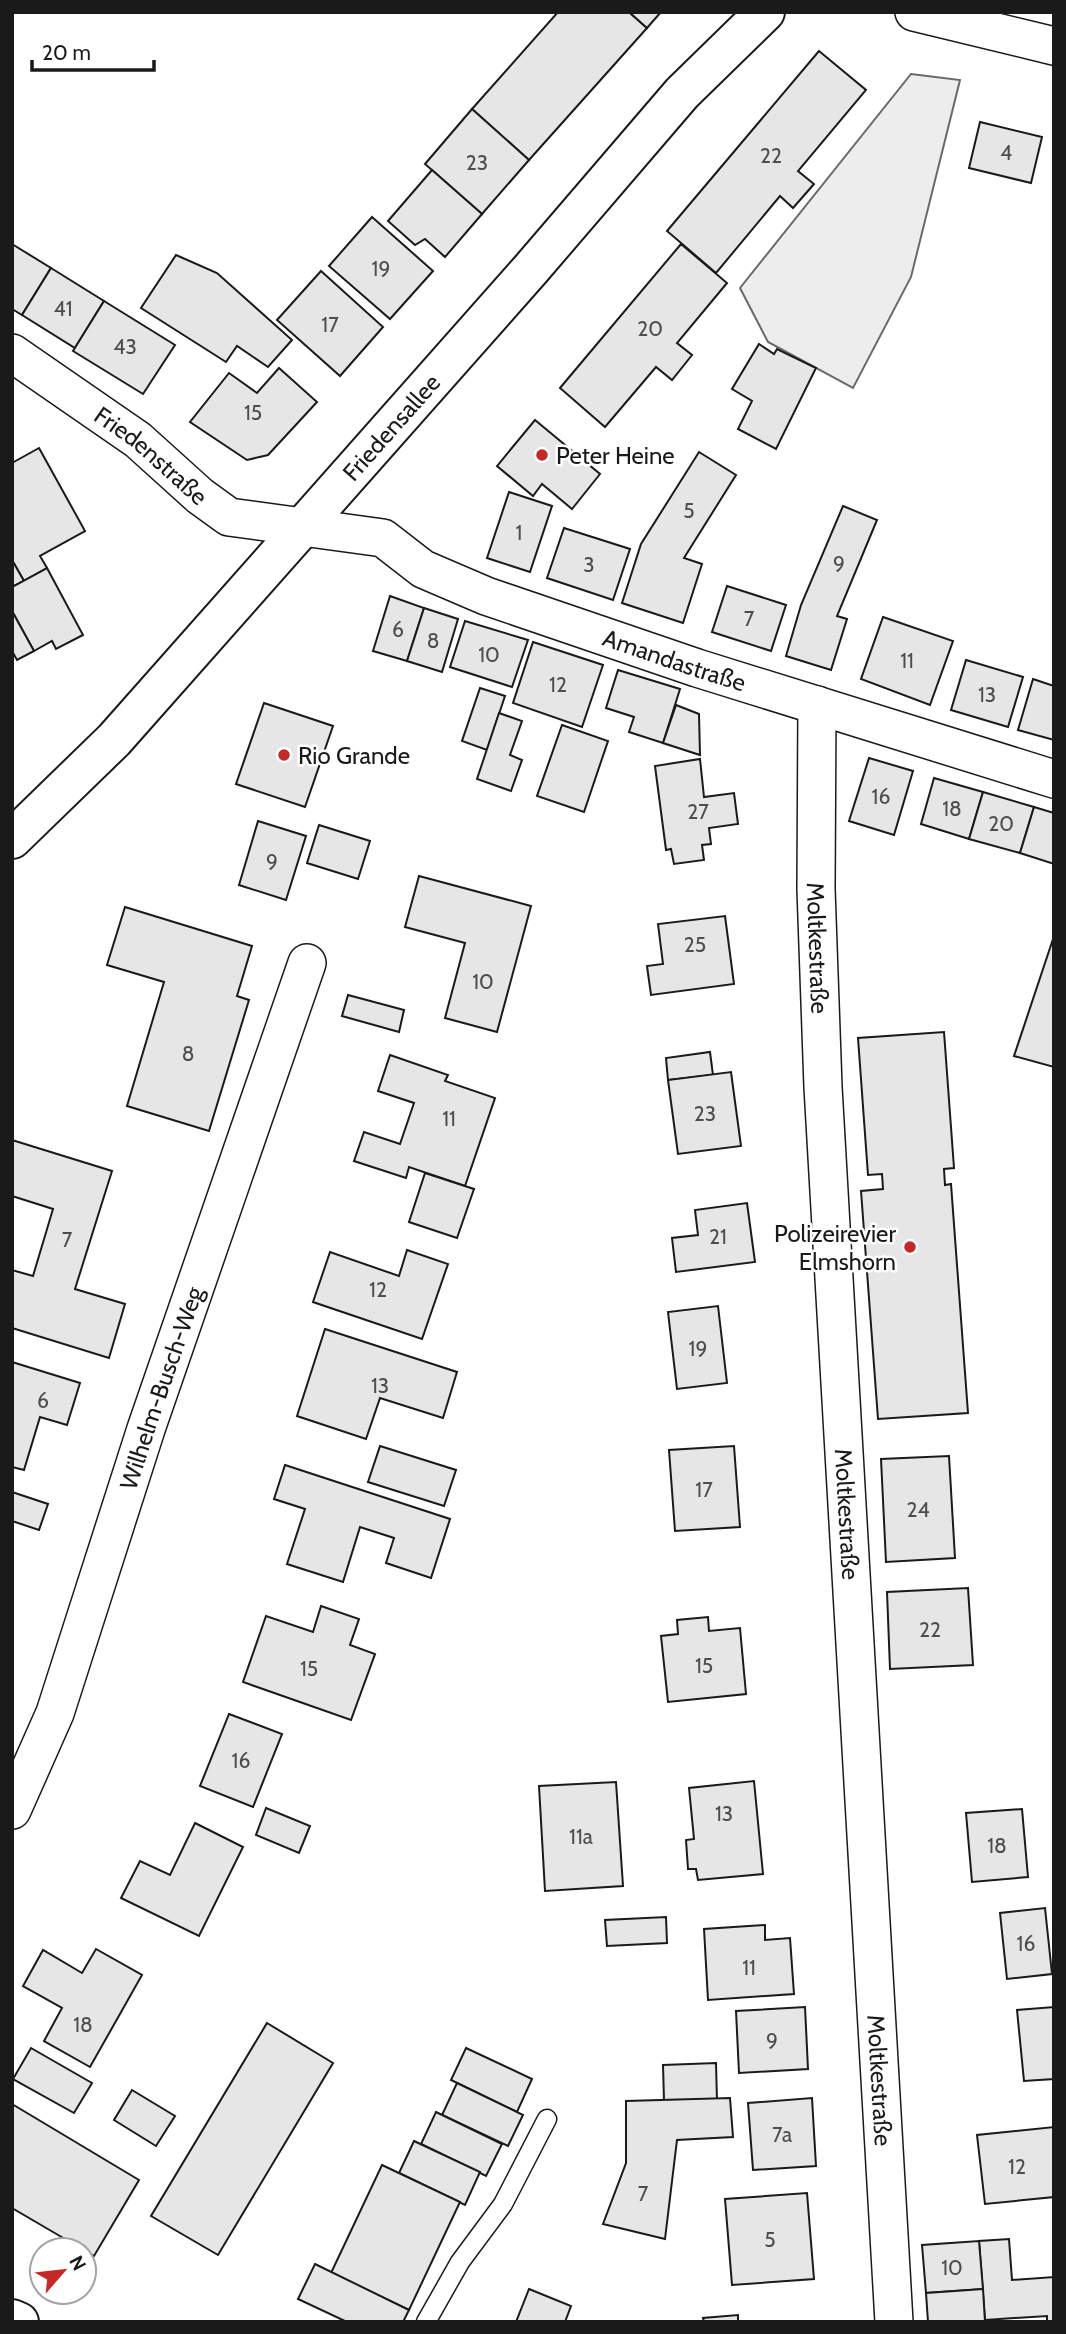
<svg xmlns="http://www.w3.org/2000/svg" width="1066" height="2334" viewBox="0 0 1066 2334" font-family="Cabin,sans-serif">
	<rect width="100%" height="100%" fill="#fff"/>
	<path fill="#ededed" stroke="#6a6a6a" stroke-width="2" d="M 911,74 L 960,80 L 911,277 L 853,388 L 768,342 L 740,288 Z"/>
	<g fill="#e6e6e6" stroke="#1a1a1a" stroke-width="2">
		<path d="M 558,12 L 629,12 L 647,28 L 529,160 L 472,109 Z"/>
		<path d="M 629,12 L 661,12 L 647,28 Z"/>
		<path d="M 819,51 L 866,90 L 798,171 L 814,184 L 793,208 L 780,196 L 716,273 L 667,231 Z"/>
		<path d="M 472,109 L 529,160 L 482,214 L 425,164 Z"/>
		<path d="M 980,122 L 1042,137 L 1031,183 L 969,168 Z"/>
		<path d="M 432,170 L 482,214 L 445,257 L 425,239 L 415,245 L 388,221 Z"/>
		<path d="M 372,217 L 433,271 L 390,319 L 329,266 Z"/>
		<path d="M 12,244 L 51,268 L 22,315 L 12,309 Z"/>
		<path d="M 681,244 L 727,283 L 677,343 L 692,355 L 672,380 L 656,367 L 605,427 L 560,388 Z"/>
		<path d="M 176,255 L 217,273 L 292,340 L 268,367 L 237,346 L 226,362 L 141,308 Z"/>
		<path d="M 51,268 L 104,301 L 75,348 L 22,315 Z"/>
		<path d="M 321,271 L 383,327 L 340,376 L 277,320 Z"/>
		<path d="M 104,301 L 175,345 L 143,394 L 73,351 Z"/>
		<path d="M 759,344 L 774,354 L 777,349 L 816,368 L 776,449 L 738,429 L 752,401 L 732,389 Z"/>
		<path d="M 279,368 L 317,402 L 268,455 L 247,460 L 190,422 L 229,373 L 257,393 Z"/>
		<path d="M 535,420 L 600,474 L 572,509 L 542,484 L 533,496 L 497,466 Z"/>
		<path d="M 39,448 L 85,531 L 40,556 L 47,568 L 24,581 L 12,560 L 12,463 Z"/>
		<path d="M 699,452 L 736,475 L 684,558 L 702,564 L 683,623 L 622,603 L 641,544 Z"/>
		<path d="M 509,492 L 552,506 L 530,572 L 487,558 Z"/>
		<path d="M 843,506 L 877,520 L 837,616 L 847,619 L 831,670 L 786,656 L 801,605 Z"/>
		<path d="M 564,528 L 630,549 L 613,600 L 547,578 Z"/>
		<path d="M 12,560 L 24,581 L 12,587 Z"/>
		<path d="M 47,568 L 83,635 L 56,649 L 52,641 L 34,651 L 12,611 L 12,587 Z"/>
		<path d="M 727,586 L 786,605 L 771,651 L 712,632 Z"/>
		<path d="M 390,596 L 424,608 L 407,661 L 373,651 Z"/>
		<path d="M 424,608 L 458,619 L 442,672 L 407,661 Z"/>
		<path d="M 12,611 L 34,651 L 17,660 L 12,651 Z"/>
		<path d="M 883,617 L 953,641 L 930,705 L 861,679 Z"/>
		<path d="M 465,621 L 528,640 L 512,687 L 450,667 Z"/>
		<path d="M 533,642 L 603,665 L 582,727 L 513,703 Z"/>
		<path d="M 966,660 L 1023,677 L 1008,727 L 951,710 Z"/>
		<path d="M 618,670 L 680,689 L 663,743 L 629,732 L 634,717 L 606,708 Z"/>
		<path d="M 1033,679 L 1054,686 L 1054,740 L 1018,730 Z"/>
		<path d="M 480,688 L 505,696 L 487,750 L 462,741 Z"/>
		<path d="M 264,703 L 333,726 L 305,807 L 236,784 Z"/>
		<path d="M 676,705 L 699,714 L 700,755 L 663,743 Z"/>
		<path d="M 499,713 L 522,721 L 510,755 L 522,760 L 511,791 L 477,779 Z"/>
		<path d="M 562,725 L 608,741 L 584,812 L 537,796 Z"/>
		<path d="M 869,758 L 913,771 L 894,835 L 849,821 Z"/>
		<path d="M 700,759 L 704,797 L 734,793 L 738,824 L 709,828 L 711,844 L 702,845 L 704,860 L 674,864 L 671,849 L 666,850 L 655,766 Z"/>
		<path d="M 934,778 L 983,792 L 969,839 L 921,824 Z"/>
		<path d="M 983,792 L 1034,807 L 1020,853 L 969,839 Z"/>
		<path d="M 1034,807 L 1054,813 L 1054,864 L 1020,853 Z"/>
		<path d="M 258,821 L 306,836 L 286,900 L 239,885 Z"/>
		<path d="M 319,825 L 370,841 L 358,879 L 307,863 Z"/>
		<path d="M 419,876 L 531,906 L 497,1032 L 445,1018 L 465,943 L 405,927 Z"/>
		<path d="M 125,907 L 252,946 L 237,996 L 249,1000 L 209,1131 L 127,1106 L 164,982 L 107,965 Z"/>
		<path d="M 725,916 L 734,984 L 651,995 L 647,966 L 663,964 L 658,924 Z"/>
		<path d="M 1054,936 L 1054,1067 L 1014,1056 Z"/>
		<path d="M 348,995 L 404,1010 L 399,1032 L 342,1016 Z"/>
		<path d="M 944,1032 L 954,1168 L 944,1169 L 945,1185 L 951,1184 L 968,1413 L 878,1419 L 861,1191 L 883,1189 L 882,1174 L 868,1175 L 858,1038 Z"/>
		<path d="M 710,1052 L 713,1075 L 668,1080 L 666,1058 Z"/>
		<path d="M 390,1055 L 448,1075 L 445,1081 L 495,1098 L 465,1186 L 409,1167 L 406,1178 L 354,1161 L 364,1132 L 400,1144 L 414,1103 L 378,1091 Z"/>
		<path d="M 731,1072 L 741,1146 L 678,1154 L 668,1080 Z"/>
		<path d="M 12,1140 L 112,1171 L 75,1289 L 125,1304 L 109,1358 L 12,1328 L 12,1270 L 33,1276 L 53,1209 L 12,1196 Z"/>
		<path d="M 425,1173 L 474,1189 L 457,1238 L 409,1222 Z"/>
		<path d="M 747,1203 L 755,1262 L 676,1272 L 672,1238 L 698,1235 L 695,1210 Z"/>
		<path d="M 407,1250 L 448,1264 L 422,1339 L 313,1302 L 330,1252 L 399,1276 Z"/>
		<path d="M 718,1306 L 727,1383 L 677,1389 L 668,1312 Z"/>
		<path d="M 325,1329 L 457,1372 L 443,1418 L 380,1398 L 366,1439 L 297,1416 Z"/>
		<path d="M 12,1362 L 80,1383 L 67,1425 L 40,1417 L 24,1470 L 12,1467 Z"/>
		<path d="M 380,1446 L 456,1470 L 444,1506 L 368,1482 Z"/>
		<path d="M 734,1446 L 740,1527 L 675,1531 L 669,1450 Z"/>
		<path d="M 949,1456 L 955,1558 L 886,1562 L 881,1459 Z"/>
		<path d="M 285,1465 L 450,1519 L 431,1578 L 386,1563 L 394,1538 L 360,1527 L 343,1582 L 287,1564 L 305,1509 L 274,1499 Z"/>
		<path d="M 12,1492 L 48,1504 L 39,1530 L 12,1521 Z"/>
		<path d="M 968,1588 L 973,1665 L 890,1669 L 887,1592 Z"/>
		<path d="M 321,1606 L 359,1619 L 350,1645 L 375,1654 L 351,1720 L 243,1682 L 266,1616 L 313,1632 Z"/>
		<path d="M 708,1617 L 709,1631 L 740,1628 L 746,1694 L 668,1702 L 661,1636 L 678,1634 L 677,1620 Z"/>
		<path d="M 229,1714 L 282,1734 L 253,1807 L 200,1786 Z"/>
		<path d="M 754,1781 L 763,1874 L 698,1880 L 696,1869 L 688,1869 L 686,1840 L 694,1839 L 689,1788 Z"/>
		<path d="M 616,1782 L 623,1886 L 545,1891 L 539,1786 Z"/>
		<path d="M 266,1808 L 310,1826 L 299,1853 L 256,1835 Z"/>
		<path d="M 1022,1809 L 1028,1877 L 972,1882 L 966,1813 Z"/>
		<path d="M 195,1823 L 243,1847 L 199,1936 L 121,1898 L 140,1861 L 170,1875 Z"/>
		<path d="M 1045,1908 L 1052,1974 L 1007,1979 L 1000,1913 Z"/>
		<path d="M 666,1917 L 667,1943 L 607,1946 L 605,1920 Z"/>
		<path d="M 765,1925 L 765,1940 L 790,1938 L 794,1994 L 708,2000 L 704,1929 Z"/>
		<path d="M 96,1949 L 142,1975 L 90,2067 L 44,2041 L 62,2008 L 23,1986 L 43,1950 L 82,1973 Z"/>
		<path d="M 805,2007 L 808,2069 L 739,2073 L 736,2011 Z"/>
		<path d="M 1054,2007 L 1054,2079 L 1024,2081 L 1017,2010 Z"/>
		<path d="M 267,2023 L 333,2063 L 218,2255 L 151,2216 Z"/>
		<path d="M 31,2048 L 92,2083 L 74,2113 L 13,2079 Z"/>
		<path d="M 466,2048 L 532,2079 L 517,2112 L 451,2080 Z"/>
		<path d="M 716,2063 L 717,2100 L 664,2101 L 663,2065 Z"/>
		<path d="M 457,2083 L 523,2115 L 508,2146 L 442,2115 Z"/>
		<path d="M 132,2090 L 175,2116 L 156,2146 L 114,2120 Z"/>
		<path d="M 730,2098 L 733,2137 L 677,2140 L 665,2239 L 603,2224 L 626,2163 L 626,2101 Z"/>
		<path d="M 812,2098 L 816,2166 L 753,2170 L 748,2103 Z"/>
		<path d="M 12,2104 L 139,2180 L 94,2256 L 12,2208 Z"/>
		<path d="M 436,2112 L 502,2144 L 486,2176 L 421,2144 Z"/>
		<path d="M 1054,2127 L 1054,2197 L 985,2204 L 977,2135 Z"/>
		<path d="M 414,2141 L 480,2172 L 465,2205 L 399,2173 Z"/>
		<path d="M 382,2165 L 460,2202 L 409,2310 L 331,2273 Z"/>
		<path d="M 807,2193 L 814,2279 L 732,2285 L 725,2199 Z"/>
		<path d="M 1009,2239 L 1012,2280 L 1054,2277 L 1054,2322 L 1047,2322 L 1047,2316 L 985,2320 L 979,2241 Z"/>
		<path d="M 979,2241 L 983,2289 L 926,2293 L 922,2245 Z"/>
		<path d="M 315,2264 L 409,2310 L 403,2322 L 347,2322 L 298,2299 Z"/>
		<path d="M 529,2289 L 571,2306 L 565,2322 L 516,2322 Z"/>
		<path d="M 983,2289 L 985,2322 L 928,2322 L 926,2293 Z"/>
		<path d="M 738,2315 L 738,2322 L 704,2322 L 703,2318 Z"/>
	</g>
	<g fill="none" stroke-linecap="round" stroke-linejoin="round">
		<defs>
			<path id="service" d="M 426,2322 L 460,2262 L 503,2204 L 547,2119"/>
			<g id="minor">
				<path d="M 914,12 L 1054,46"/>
				<path id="s1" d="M 12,353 L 138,440 L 200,496 L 229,517 L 383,538 L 423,569 L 486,596 L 697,668 L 1054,779"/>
				<path id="s2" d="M 817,705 L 816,889 L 823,1087 L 894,2322"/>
				<path id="s3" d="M 12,1810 L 55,1713 L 146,1429 L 307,963"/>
			</g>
			<g id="secondary">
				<path id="s4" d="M 12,839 L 114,740 L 531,269 L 682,93 L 765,12"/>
				<path d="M 12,2319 L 19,2322"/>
			</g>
		</defs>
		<use href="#service" stroke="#1a1a1a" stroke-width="21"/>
		<use href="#minor" stroke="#1a1a1a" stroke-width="40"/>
		<use href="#secondary" stroke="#1a1a1a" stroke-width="42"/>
		<use href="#service" stroke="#fff" stroke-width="18"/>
		<use href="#minor" stroke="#fff" stroke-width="37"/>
		<use href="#secondary" stroke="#fff" stroke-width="38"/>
	</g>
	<g fill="#c62828" stroke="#fff" stroke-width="2.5">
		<circle cx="542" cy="455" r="7"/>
		<circle cx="284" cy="755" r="7"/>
		<circle cx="910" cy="1247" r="7"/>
	</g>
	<g text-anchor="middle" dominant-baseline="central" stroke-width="5" stroke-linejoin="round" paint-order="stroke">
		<g font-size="21" fill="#4d4d4d">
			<text x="1006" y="152">4</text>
			<text x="771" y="155">22</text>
			<text x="477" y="162">23</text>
			<text x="381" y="268">19</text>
			<text x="63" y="308">41</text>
			<text x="330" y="324">17</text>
			<text x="650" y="328">20</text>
			<text x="125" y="346">43</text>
			<text x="253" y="412">15</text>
			<text x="689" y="510">5</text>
			<text x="519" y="532">1</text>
			<text x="839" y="563">9</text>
			<text x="589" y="564">3</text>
			<text x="749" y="618">7</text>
			<text x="398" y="629">6</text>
			<text x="433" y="640">8</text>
			<text x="489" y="654">10</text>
			<text x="907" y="660">11</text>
			<text x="558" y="684">12</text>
			<text x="987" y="694">13</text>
			<text x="881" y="796">16</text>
			<text x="952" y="808">18</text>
			<text x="698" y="811">27</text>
			<text x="1001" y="823">20</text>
			<text x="272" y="861">9</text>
			<text x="695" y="944">25</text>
			<text x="483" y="981">10</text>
			<text x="188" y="1053">8</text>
			<text x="705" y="1113">23</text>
			<text x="449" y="1118">11</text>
			<text x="718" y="1236">21</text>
			<text x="67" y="1239">7</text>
			<text x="378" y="1289">12</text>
			<text x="698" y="1348">19</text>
			<text x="380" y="1385">13</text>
			<text x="43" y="1400">6</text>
			<text x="704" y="1489">17</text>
			<text x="918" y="1509">24</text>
			<text x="930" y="1629">22</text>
			<text x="704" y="1665">15</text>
			<text x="309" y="1668">15</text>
			<text x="241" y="1760">16</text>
			<text x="724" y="1813">13</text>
			<text x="581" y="1836">11a</text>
			<text x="997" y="1845">18</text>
			<text x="1026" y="1943">16</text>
			<text x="749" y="1967">11</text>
			<text x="83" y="2024">18</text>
			<text x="772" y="2040">9</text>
			<text x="782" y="2134">7a</text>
			<text x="1017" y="2166">12</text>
			<text x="643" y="2193">7</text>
			<text x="770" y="2239">5</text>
			<text x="952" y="2267">10</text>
		</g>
		<g font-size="24" fill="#1a1a1a" stroke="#fff">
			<text stroke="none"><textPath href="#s4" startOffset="560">Friedensallee</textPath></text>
			<text stroke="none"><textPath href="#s1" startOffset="173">Friedenstraße</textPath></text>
			<text stroke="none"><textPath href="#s1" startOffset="746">Amandastraße</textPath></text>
			<text stroke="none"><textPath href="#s2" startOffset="243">Moltkestraße</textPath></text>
			<text stroke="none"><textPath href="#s3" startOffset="448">Wilhelm-Busch-Weg</textPath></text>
			<text stroke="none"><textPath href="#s2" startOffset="810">Moltkestraße</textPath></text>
			<text stroke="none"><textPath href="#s2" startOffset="1377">Moltkestraße</textPath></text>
		</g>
		<g font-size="24" fill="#1a1a1a" stroke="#fff" text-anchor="start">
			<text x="556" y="455">Peter Heine</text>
			<text x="298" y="755">Rio Grande</text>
			<text x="896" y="1233" text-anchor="end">Polizeirevier<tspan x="896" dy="28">Elmshorn</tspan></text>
		</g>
	</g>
	<rect width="1066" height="2334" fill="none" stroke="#1a1a1a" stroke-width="28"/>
	<g transform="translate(63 2271) rotate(62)"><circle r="33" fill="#ffffff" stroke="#a3a3a3" stroke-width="2"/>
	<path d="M0-5L12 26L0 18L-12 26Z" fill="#c62828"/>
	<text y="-10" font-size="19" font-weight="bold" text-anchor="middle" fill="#1a1a1a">N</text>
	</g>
	<path d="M32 60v10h122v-10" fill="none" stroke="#1a1a1a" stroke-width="3.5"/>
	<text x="42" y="60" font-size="21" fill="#1a1a1a" stroke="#ffffff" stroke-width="5" paint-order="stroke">20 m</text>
</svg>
